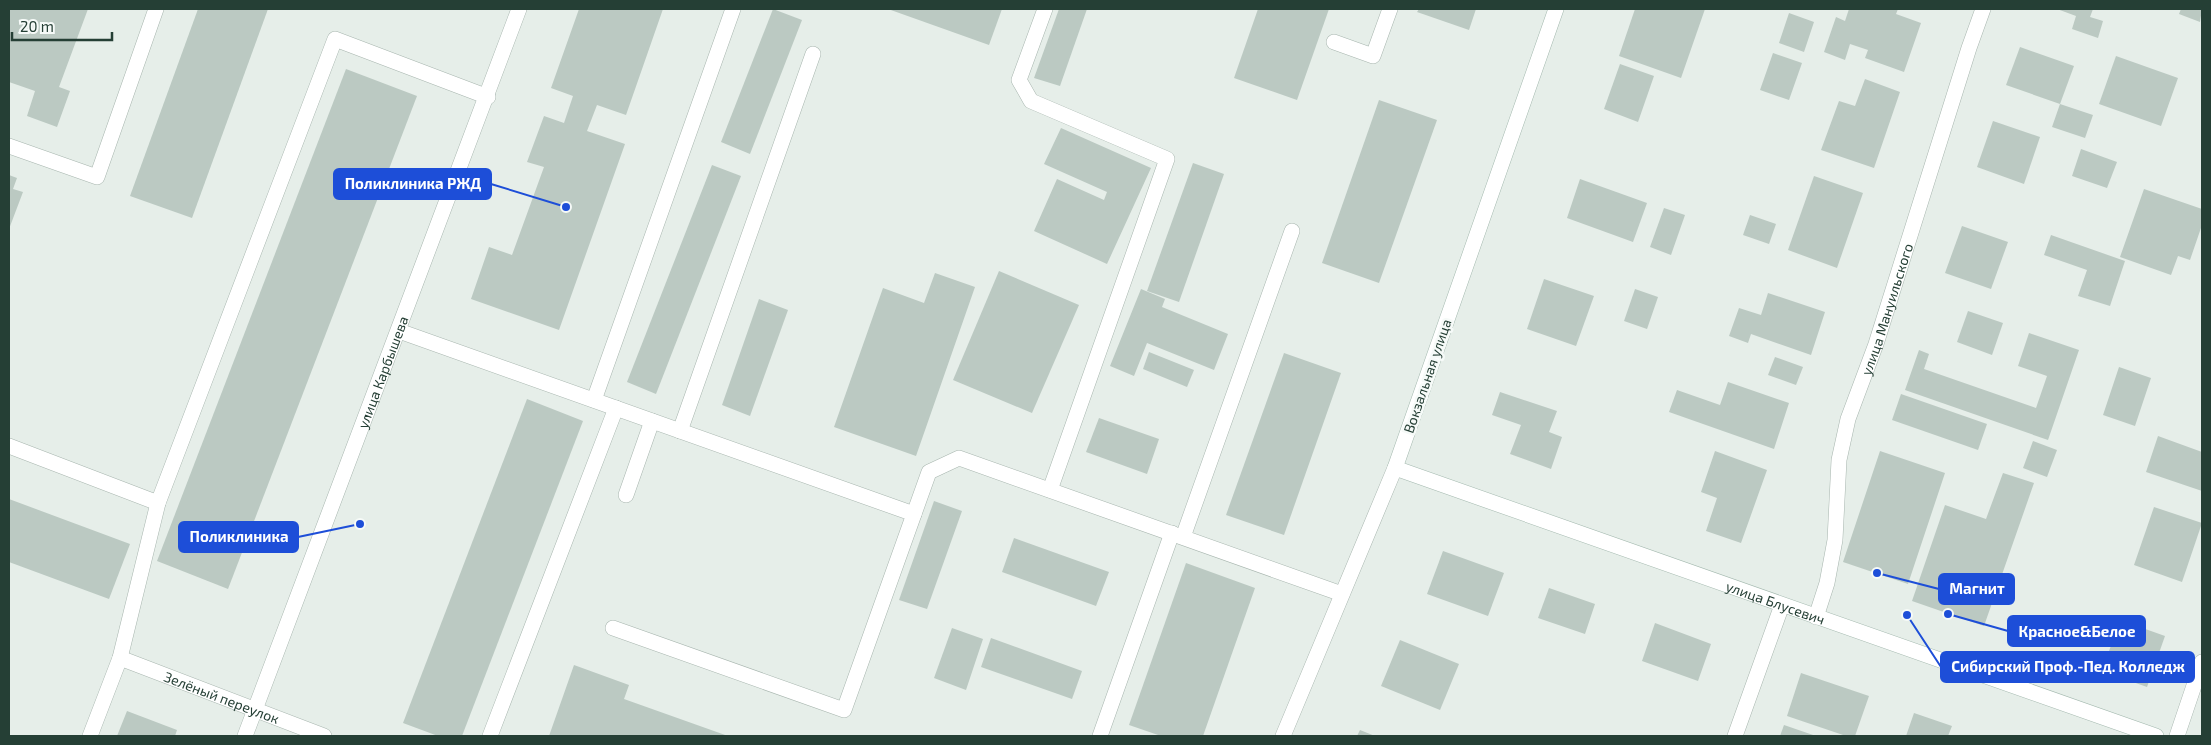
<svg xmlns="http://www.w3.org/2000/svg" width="2211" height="745" viewBox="0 0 2211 745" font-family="'Exo 2',sans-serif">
	<rect width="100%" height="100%" fill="#e6eee9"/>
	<g fill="#bbc9c2">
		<path d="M 9,9 L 88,9 L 59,87 L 70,91 L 57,127 L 27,116 L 35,91 L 9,82 Z"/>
		<path d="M 198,9 L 268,9 L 192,218 L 130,196 Z"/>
		<path d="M 579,9 L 663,9 L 626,115 L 597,105 L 587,131 L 625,144 L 559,330 L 471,299 L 489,247 L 512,255 L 544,167 L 527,162 L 544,116 L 564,123 L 573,96 L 551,88 Z"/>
		<path d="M 773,9 L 802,20 L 750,154 L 721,142 Z"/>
		<path d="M 888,9 L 1002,9 L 989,45 Z"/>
		<path d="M 1059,9 L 1087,9 L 1060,86 L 1034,78 Z"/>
		<path d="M 1258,9 L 1329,9 L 1297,100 L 1234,78 Z"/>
		<path d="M 1419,9 L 1476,9 L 1469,30 L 1417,12 Z"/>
		<path d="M 1635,9 L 1705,9 L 1681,78 L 1619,56 Z"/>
		<path d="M 1849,9 L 1898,9 L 1896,14 L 1921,23 L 1904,72 L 1865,58 L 1868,50 L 1850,44 L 1845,60 L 1824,52 L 1836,17 L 1845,21 Z"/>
		<path d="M 2057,9 L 2093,9 L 2090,17 L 2103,21 L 2098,38 L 2072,29 L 2076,16 Z"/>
		<path d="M 2181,9 L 2202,9 L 2200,22 L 2179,14 Z"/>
		<path d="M 1789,13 L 1814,22 L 1804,52 L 1779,43 Z"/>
		<path d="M 2020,47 L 2074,66 L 2060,104 L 2006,85 Z"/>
		<path d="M 1773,53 L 1802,63 L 1789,100 L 1760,90 Z"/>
		<path d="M 2116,56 L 2178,78 L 2161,126 L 2099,104 Z"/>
		<path d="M 1620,64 L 1654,76 L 1638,122 L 1604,109 Z"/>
		<path d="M 346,69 L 417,96 L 228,589 L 157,561 Z"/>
		<path d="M 1865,79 L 1900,92 L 1874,168 L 1821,150 L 1839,101 L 1855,106 Z"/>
		<path d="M 1379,100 L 1437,120 L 1379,283 L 1322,263 Z"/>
		<path d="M 2060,104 L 2093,115 L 2085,138 L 2052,127 Z"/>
		<path d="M 1993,121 L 2040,137 L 2024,184 L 1977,167 Z"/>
		<path d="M 1061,128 L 1151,168 L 1107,264 L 1034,231 L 1057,179 L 1104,200 L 1107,192 L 1044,164 Z"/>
		<path d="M 2081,149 L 2117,162 L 2107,188 L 2072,176 Z"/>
		<path d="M 1193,163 L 1224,174 L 1179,302 L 1147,291 Z"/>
		<path d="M 712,165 L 741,176 L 656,394 L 627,382 Z"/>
		<path d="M 9,175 L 17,178 L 13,189 L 23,192 L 9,229 Z"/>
		<path d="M 1814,176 L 1863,193 L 1837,268 L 1788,250 Z"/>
		<path d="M 1580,179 L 1647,203 L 1633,242 L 1567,218 Z"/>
		<path d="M 2144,189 L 2202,209 L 2202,225 L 2190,260 L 2178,256 L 2171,275 L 2120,257 Z"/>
		<path d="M 1664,208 L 1685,215 L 1671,255 L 1650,247 Z"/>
		<path d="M 1750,215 L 1776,224 L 1769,244 L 1743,235 Z"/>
		<path d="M 1962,226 L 2008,242 L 1991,289 L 1945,273 Z"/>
		<path d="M 2051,235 L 2125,261 L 2110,306 L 2078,296 L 2087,270 L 2044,255 Z"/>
		<path d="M 999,271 L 1079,305 L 1032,413 L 953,380 Z"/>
		<path d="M 935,273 L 975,287 L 916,456 L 834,427 L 883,288 L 924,303 Z"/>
		<path d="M 1544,279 L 1594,296 L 1576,346 L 1527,329 Z"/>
		<path d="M 1141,289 L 1165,299 L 1162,307 L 1228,334 L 1214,370 L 1147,343 L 1134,376 L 1110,366 Z"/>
		<path d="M 1635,289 L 1658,297 L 1647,329 L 1624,321 Z"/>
		<path d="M 1768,293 L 1825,312 L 1811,355 L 1751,334 L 1748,343 L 1729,336 L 1739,308 L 1761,315 Z"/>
		<path d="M 759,299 L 788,310 L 750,416 L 722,405 Z"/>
		<path d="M 1968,311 L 2003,323 L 1992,355 L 1957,342 Z"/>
		<path d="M 2029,333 L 2079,350 L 2048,440 L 1905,390 L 1919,350 L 1929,354 L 1924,369 L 2036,408 L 2047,376 L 2018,366 Z"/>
		<path d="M 1149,352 L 1194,370 L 1187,387 L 1143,369 Z"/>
		<path d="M 1284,353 L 1341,373 L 1284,535 L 1226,515 Z"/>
		<path d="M 1775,357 L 1803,367 L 1796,385 L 1768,375 Z"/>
		<path d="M 2119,367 L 2151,378 L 2135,426 L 2103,415 Z"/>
		<path d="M 1728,382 L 1789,403 L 1774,449 L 1669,412 L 1677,390 L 1720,405 Z"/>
		<path d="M 1500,392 L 1557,411 L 1549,432 L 1562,437 L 1551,469 L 1510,454 L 1521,425 L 1492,415 Z"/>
		<path d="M 1901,394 L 1987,424 L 1978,450 L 1892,420 Z"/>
		<path d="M 527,399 L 583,421 L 462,736 L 438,736 L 403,723 Z"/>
		<path d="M 1099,418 L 1159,439 L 1147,474 L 1086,452 Z"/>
		<path d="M 2158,436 L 2202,452 L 2202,491 L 2146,472 Z"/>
		<path d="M 2033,441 L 2057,450 L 2047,477 L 2023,468 Z"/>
		<path d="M 1715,451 L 1767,470 L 1741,543 L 1706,531 L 1717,498 L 1701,492 Z"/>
		<path d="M 1880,451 L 1945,473 L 1908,584 L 1843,562 Z"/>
		<path d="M 2003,473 L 2034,483 L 1984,626 L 1912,601 L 1945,505 L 1986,519 Z"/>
		<path d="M 9,499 L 130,544 L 109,599 L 9,562 Z"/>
		<path d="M 934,501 L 962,511 L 927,609 L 899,600 Z"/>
		<path d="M 2154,507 L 2202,523 L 2182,582 L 2134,565 Z"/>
		<path d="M 1014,538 L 1109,572 L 1096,606 L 1002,572 Z"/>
		<path d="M 1443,551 L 1504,573 L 1488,616 L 1427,594 Z"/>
		<path d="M 1186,563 L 1255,588 L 1203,736 L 1161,736 L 1129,725 Z"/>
		<path d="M 1549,588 L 1595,604 L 1585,634 L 1538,618 Z"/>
		<path d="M 2120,620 L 2165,636 L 2147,687 L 2102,671 Z"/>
		<path d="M 1655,623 L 1711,644 L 1698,681 L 1642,661 Z"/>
		<path d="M 952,628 L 983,639 L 966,690 L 934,678 Z"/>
		<path d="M 991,638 L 1082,671 L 1072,699 L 981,667 Z"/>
		<path d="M 1400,640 L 1459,664 L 1440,710 L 1381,686 Z"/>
		<path d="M 574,665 L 629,685 L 624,699 L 728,736 L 549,736 Z"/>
		<path d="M 1801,673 L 1869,696 L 1855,736 L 1846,736 L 1787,716 Z"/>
		<path d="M 127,711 L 177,730 L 175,736 L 117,736 Z"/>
		<path d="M 1914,713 L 1952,726 L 1948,736 L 1906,736 Z"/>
		<path d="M 1784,725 L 1816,736 L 1780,736 Z"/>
		<path d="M 1360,730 L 1375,736 L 1357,736 Z"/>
	</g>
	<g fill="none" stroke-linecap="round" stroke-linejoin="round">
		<defs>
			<g id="service">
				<path d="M 1045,9 L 1019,80 L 1031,101 L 1167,159 L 1050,490"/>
				<path d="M 1334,42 L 1373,56 L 1390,9"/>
				<path d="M 9,146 L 97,177 L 156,9"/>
				<path d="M 399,331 L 914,514 L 844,710 L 613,628"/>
				<path d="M 594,400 L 733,9"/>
				<path d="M 680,431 L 813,54"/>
				<path d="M 9,446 L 158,503 L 335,39 L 488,97"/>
				<path d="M 626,495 L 652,421"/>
				<path d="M 914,514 L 929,472 L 959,458 L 1342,594"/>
				<path d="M 1183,537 L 1292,231"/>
				<path d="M 90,736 L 120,658 L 158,503"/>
				<path d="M 490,736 L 616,408"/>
				<path d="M 1100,736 L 1172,533"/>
			</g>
			<g id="minor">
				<path id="s1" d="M 1816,617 L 1827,583 L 1835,540 L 1839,460 L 1848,419 L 1876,344 L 1969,48 L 1983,9"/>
				<path id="s2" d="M 120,658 L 324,736"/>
				<path d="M 1735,736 L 1782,605"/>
				<path d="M 2177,736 L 2202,662"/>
			</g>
			<g id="tertiary">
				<path id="s3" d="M 245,736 L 519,9"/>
				<path d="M 1283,736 L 1395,468"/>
			</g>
			<g id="secondary">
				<path id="s4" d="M 1556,9 L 1395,468 L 2156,736"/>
			</g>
		</defs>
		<use href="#service" stroke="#a8b6af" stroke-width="16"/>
		<use href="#minor" stroke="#a8b6af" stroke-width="16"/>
		<use href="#tertiary" stroke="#a8b6af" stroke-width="16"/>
		<use href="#secondary" stroke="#a4b9af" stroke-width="16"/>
		<use href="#service" stroke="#fff" stroke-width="15"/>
		<use href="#minor" stroke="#fff" stroke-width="15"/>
		<use href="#tertiary" stroke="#fff" stroke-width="15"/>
		<use href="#secondary" stroke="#fff" stroke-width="15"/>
	</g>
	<g text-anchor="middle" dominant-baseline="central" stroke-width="5" stroke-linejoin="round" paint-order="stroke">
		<g font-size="14" fill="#253f35" stroke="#f6faf8">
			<text stroke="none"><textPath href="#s1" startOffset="318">улица Мануильского</textPath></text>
			<text stroke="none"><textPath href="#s3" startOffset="389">улица Карбышева</textPath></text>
			<text transform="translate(1427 376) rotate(-71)">Вокзальная улица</text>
			<text stroke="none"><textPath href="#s4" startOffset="890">улица Блусевич</textPath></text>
			<text stroke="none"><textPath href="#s2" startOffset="109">Зелёный переулок</textPath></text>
		</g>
	</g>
	<path fill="none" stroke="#1d4ed8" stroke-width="2" d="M566 207L491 184M360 524L298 537M1877 573L1939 589M1948 614L2008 631M1907 615L1941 667"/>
	<g fill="#1d4ed8" stroke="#f6faf8" stroke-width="2">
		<circle cx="566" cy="207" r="5"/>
		<circle cx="360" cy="524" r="5"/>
		<circle cx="1877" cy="573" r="5"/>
		<circle cx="1948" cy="614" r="5"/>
		<circle cx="1907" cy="615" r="5"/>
	</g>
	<g fill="#1d4ed8" stroke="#1d4ed8" stroke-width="2">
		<rect x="334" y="169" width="157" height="30" rx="5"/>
		<rect x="179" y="522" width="119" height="30" rx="5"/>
		<rect x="1939" y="574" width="75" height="30" rx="5"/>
		<rect x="2008" y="616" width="137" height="30" rx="5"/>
		<rect x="1941" y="652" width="253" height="30" rx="5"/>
	</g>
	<g font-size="15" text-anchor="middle" font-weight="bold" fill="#fff">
		<text x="413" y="189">Поликлиника РЖД</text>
		<text x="239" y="542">Поликлиника</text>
		<text x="1977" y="594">Магнит</text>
		<text x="2077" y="637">Красное&amp;Белое</text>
		<text x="2068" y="672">Сибирский Проф.-Пед. Колледж</text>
	</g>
	<rect width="2211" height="745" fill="none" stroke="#253f35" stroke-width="20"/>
	<path d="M12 32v8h100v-8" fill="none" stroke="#253f35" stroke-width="2.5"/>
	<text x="20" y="32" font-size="15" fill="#253f35" stroke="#f6faf8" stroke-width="4" paint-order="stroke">20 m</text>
</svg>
